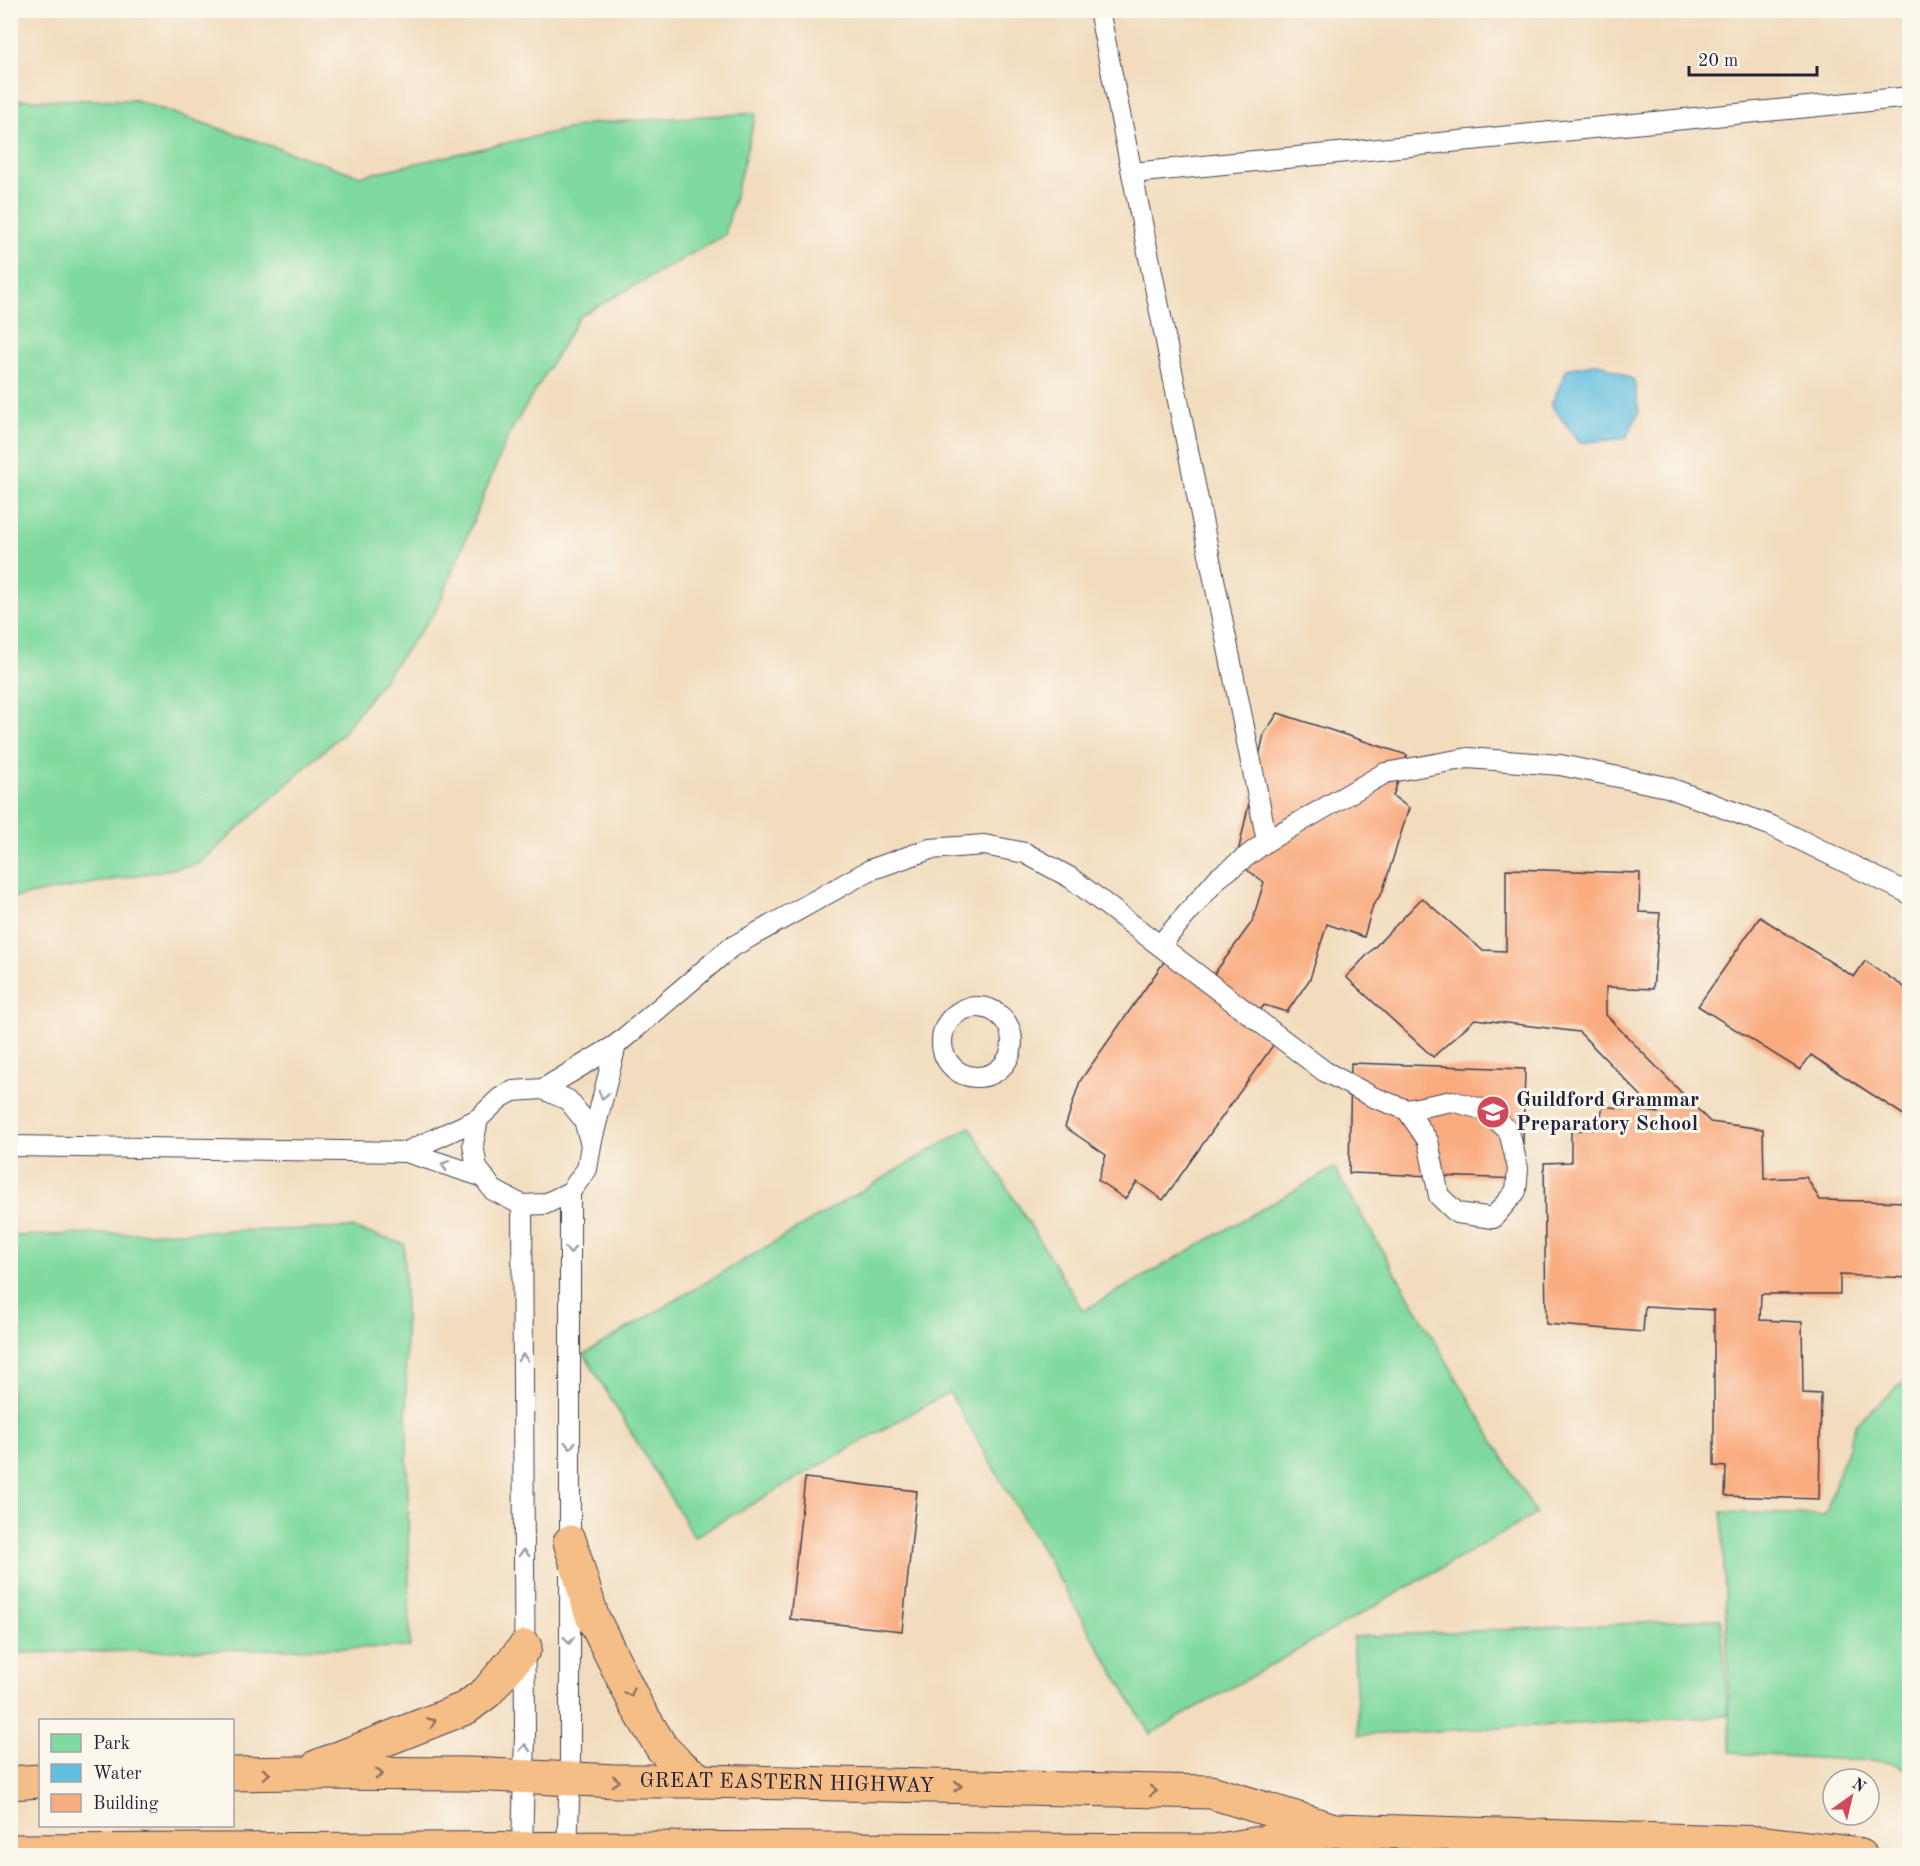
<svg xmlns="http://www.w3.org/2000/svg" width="1920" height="1866" viewBox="0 0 1920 1866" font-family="'Old Standard TT',serif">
	<rect width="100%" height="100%" fill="#fbf7ec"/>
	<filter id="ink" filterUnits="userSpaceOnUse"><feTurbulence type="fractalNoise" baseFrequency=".0167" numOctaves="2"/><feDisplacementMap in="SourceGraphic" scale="12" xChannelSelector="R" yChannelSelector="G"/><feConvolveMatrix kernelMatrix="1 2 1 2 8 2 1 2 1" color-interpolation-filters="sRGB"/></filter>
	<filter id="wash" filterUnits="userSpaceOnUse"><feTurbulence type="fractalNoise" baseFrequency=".008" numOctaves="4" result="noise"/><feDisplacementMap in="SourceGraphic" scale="24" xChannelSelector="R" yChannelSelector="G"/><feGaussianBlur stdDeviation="1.35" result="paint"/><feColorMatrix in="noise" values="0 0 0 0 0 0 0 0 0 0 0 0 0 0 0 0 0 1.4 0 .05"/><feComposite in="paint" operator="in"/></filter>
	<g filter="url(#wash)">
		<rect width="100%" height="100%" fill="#f2dcbd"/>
		<g fill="#80da9f" stroke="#517e6d" stroke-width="1.5">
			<path d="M 11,100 L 135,100 L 360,176 L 594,123 L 756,113 L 725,235 L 580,316 L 509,434 L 437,609 L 342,734 L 199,864 L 11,898 Z"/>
			<path d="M 970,1127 L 1083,1311 L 1334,1168 L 1536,1514 L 1150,1734 L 949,1392 L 694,1537 L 584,1354 Z"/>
			<path d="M 352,1228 L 404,1244 L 410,1647 L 11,1653 L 11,1236 Z"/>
			<path d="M 1909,1377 L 1909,1771 L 1887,1762 L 1731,1753 L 1722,1512 L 1825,1515 L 1856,1423 Z"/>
			<path d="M 1721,1619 L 1728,1716 L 1359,1735 L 1353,1637 Z"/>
		</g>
		<path fill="#62bfe0" stroke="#42708e" stroke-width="1.5" d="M 1599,363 L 1634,380 L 1639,412 L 1626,438 L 1580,443 L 1551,405 L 1567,369 Z"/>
		<g id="blocks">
			<g fill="#f9ac80">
				<path d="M 1278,713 L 1407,755 L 1393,796 L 1409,808 L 1382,893 L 1373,905 L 1364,937 L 1327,924 L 1310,979 L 1287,1012 L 1264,1005 L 1249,1026 L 1274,1044 L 1163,1200 L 1137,1182 L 1125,1199 L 1098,1180 L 1106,1155 L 1065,1127 L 1080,1081 L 1166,959 L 1214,974 L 1252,922 L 1264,882 L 1236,862 L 1264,734 Z"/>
				<path d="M 1506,869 L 1640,873 L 1639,912 L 1660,913 L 1653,989 L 1606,987 L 1606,1015 L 1710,1122 L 1763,1129 L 1764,1179 L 1806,1177 L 1820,1200 L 1910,1202 L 1910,1278 L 1840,1275 L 1840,1294 L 1761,1294 L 1760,1320 L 1802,1322 L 1803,1393 L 1821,1394 L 1819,1499 L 1725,1496 L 1726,1467 L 1714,1466 L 1714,1310 L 1645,1306 L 1643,1332 L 1546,1324 L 1544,1163 L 1571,1162 L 1571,1131 L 1598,1129 L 1603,1106 L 1658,1113 L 1579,1032 L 1475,1019 L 1433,1057 L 1346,977 L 1422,898 L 1482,950 L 1506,951 Z"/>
				<path d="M 1760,917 L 1854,977 L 1865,961 L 1910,991 L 1910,1119 L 1811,1055 L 1800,1070 L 1698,1006 Z"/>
				<path d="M 1351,1063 L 1525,1069 L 1522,1179 L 1349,1173 Z"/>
				<path d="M 805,1478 L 917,1491 L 902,1631 L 790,1619 Z"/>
			</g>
		</g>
	</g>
	<g filter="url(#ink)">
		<use href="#blocks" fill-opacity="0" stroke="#413e4e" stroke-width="1.5"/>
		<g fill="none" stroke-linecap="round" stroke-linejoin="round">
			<defs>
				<g id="service">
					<path d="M 1099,10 L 1267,841"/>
					<path d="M 1132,173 L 1910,97"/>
					<path d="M 1160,945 L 1218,878 L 1267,841 L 1385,773 L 1468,758 L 1560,765 L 1667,787 L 1772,826 L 1910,894"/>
					<circle cx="977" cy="1042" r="35"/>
					<path d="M 543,1089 L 568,1100 L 584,1120 L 591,1145 L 587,1169 L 570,1192 L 545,1204 L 522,1205 L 493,1190 L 477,1168 L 473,1144 L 478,1119 L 500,1098 L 513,1091 L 543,1089 L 616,1045 L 730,948 L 870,870 L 930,849 L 984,845 L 1025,853 L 1071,878 L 1324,1071 L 1373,1097 L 1407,1110 L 1452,1101 L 1485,1110 L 1509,1131 L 1518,1169 L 1516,1191 L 1493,1218 L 1457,1213 L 1439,1196 L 1428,1141 L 1407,1110"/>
					<path d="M 591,1144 L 616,1045"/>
					<path d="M 10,1146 L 406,1152 L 484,1177"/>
					<path d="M 406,1152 L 478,1119"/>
					<path d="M 522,1205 L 525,1734 L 522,1848"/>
					<path d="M 567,1849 L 570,1777 L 570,1192"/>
				</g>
				<g id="trunk">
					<path d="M 570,1542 L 592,1616 L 637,1707 L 662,1748 L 679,1765 L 701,1781"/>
					<path d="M 318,1766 L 466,1708 L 487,1692 L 525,1647"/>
					<path id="s1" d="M 232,1774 L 299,1773 L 469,1774 L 616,1781 L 701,1781 L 1211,1792 L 1328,1828"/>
					<path d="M 10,1783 L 40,1781"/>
					<path d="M 10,1851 L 635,1848 L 1214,1851 L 1336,1830 L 1766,1843 L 1850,1853 L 1861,1856"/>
				</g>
			</defs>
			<use href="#service" stroke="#413e4e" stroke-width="22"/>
			<use href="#trunk" stroke="#413e4e" stroke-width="35"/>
			<use href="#service" stroke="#fff" stroke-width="20"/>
			<use href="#trunk" stroke="#f6be87" stroke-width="33"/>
		</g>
		<defs><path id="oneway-chevron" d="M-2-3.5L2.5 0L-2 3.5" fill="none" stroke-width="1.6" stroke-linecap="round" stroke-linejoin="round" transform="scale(1.5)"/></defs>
		<g stroke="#9c9ca7">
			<use href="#oneway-chevron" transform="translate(603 1095) rotate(104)"/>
			<use href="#oneway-chevron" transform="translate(445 1165) rotate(-162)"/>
			<use href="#oneway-chevron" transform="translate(570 1250) rotate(90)"/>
			<use href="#oneway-chevron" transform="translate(523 1358) rotate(-90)"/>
			<use href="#oneway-chevron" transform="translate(570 1445) rotate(90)"/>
			<use href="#oneway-chevron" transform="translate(524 1553) rotate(-90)"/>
			<use href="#oneway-chevron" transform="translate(569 1640) rotate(90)"/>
			<use href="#oneway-chevron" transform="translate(525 1748) rotate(-88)"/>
		</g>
		<g stroke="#8c7061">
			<use href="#oneway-chevron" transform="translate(630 1693) rotate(64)"/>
			<use href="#oneway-chevron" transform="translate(432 1722) rotate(-23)"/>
			<use href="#oneway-chevron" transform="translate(266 1774) rotate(-1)"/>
			<use href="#oneway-chevron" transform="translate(379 1774) rotate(1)"/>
			<use href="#oneway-chevron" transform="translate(616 1781) rotate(2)"/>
			<use href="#oneway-chevron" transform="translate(958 1786) rotate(1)"/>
			<use href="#oneway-chevron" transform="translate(1153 1791) rotate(1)"/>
		</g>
	</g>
	<defs>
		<symbol id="school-disc" viewBox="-11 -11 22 22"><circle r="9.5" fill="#d1495b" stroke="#fbf7ec"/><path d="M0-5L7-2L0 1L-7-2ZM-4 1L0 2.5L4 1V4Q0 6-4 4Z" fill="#fff"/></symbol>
	</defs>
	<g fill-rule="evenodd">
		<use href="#school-disc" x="1474" y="1093" width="38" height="38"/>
	</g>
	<g text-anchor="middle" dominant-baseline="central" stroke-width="6" stroke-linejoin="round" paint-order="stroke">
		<g font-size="21" font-weight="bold" fill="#22223b" stroke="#fbf7ec" text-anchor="start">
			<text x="1516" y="1100">Guildford Grammar<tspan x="1516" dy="24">Preparatory School</tspan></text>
		</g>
		<g font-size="21" fill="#22223b" stroke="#fbf7ec">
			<text stroke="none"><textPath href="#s1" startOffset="555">GREAT EASTERN HIGHWAY</textPath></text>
		</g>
	</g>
	<rect width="1920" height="1866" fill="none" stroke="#fbf7ec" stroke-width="36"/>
	<rect x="39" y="1719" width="195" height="108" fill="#fbf7ec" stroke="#a4a2a5" stroke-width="1.5"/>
	<rect x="51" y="1734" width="30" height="18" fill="#80da9f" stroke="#a4a2a5" stroke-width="1.5"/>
	<text x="93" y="1749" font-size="18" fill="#22223b">Park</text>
	<rect x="51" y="1764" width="30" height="18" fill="#62bfe0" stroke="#a4a2a5" stroke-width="1.5"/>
	<text x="93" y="1779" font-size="18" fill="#22223b">Water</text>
	<rect x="51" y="1794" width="30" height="18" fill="#f9ac80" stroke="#a4a2a5" stroke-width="1.5"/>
	<text x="93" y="1809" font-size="18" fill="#22223b">Building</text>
	<g transform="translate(1851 1797) rotate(34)"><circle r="28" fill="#fbf7ec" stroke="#a4a2a5" stroke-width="1.5"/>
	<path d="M0-4.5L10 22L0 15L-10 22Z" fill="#d1495b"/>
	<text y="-9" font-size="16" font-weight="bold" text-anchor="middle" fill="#22223b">N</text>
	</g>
	<path d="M1689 66v9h128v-9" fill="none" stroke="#22223b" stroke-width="3"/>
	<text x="1698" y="66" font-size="18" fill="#22223b" stroke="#fbf7ec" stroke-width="4.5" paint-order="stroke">20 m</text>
</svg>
